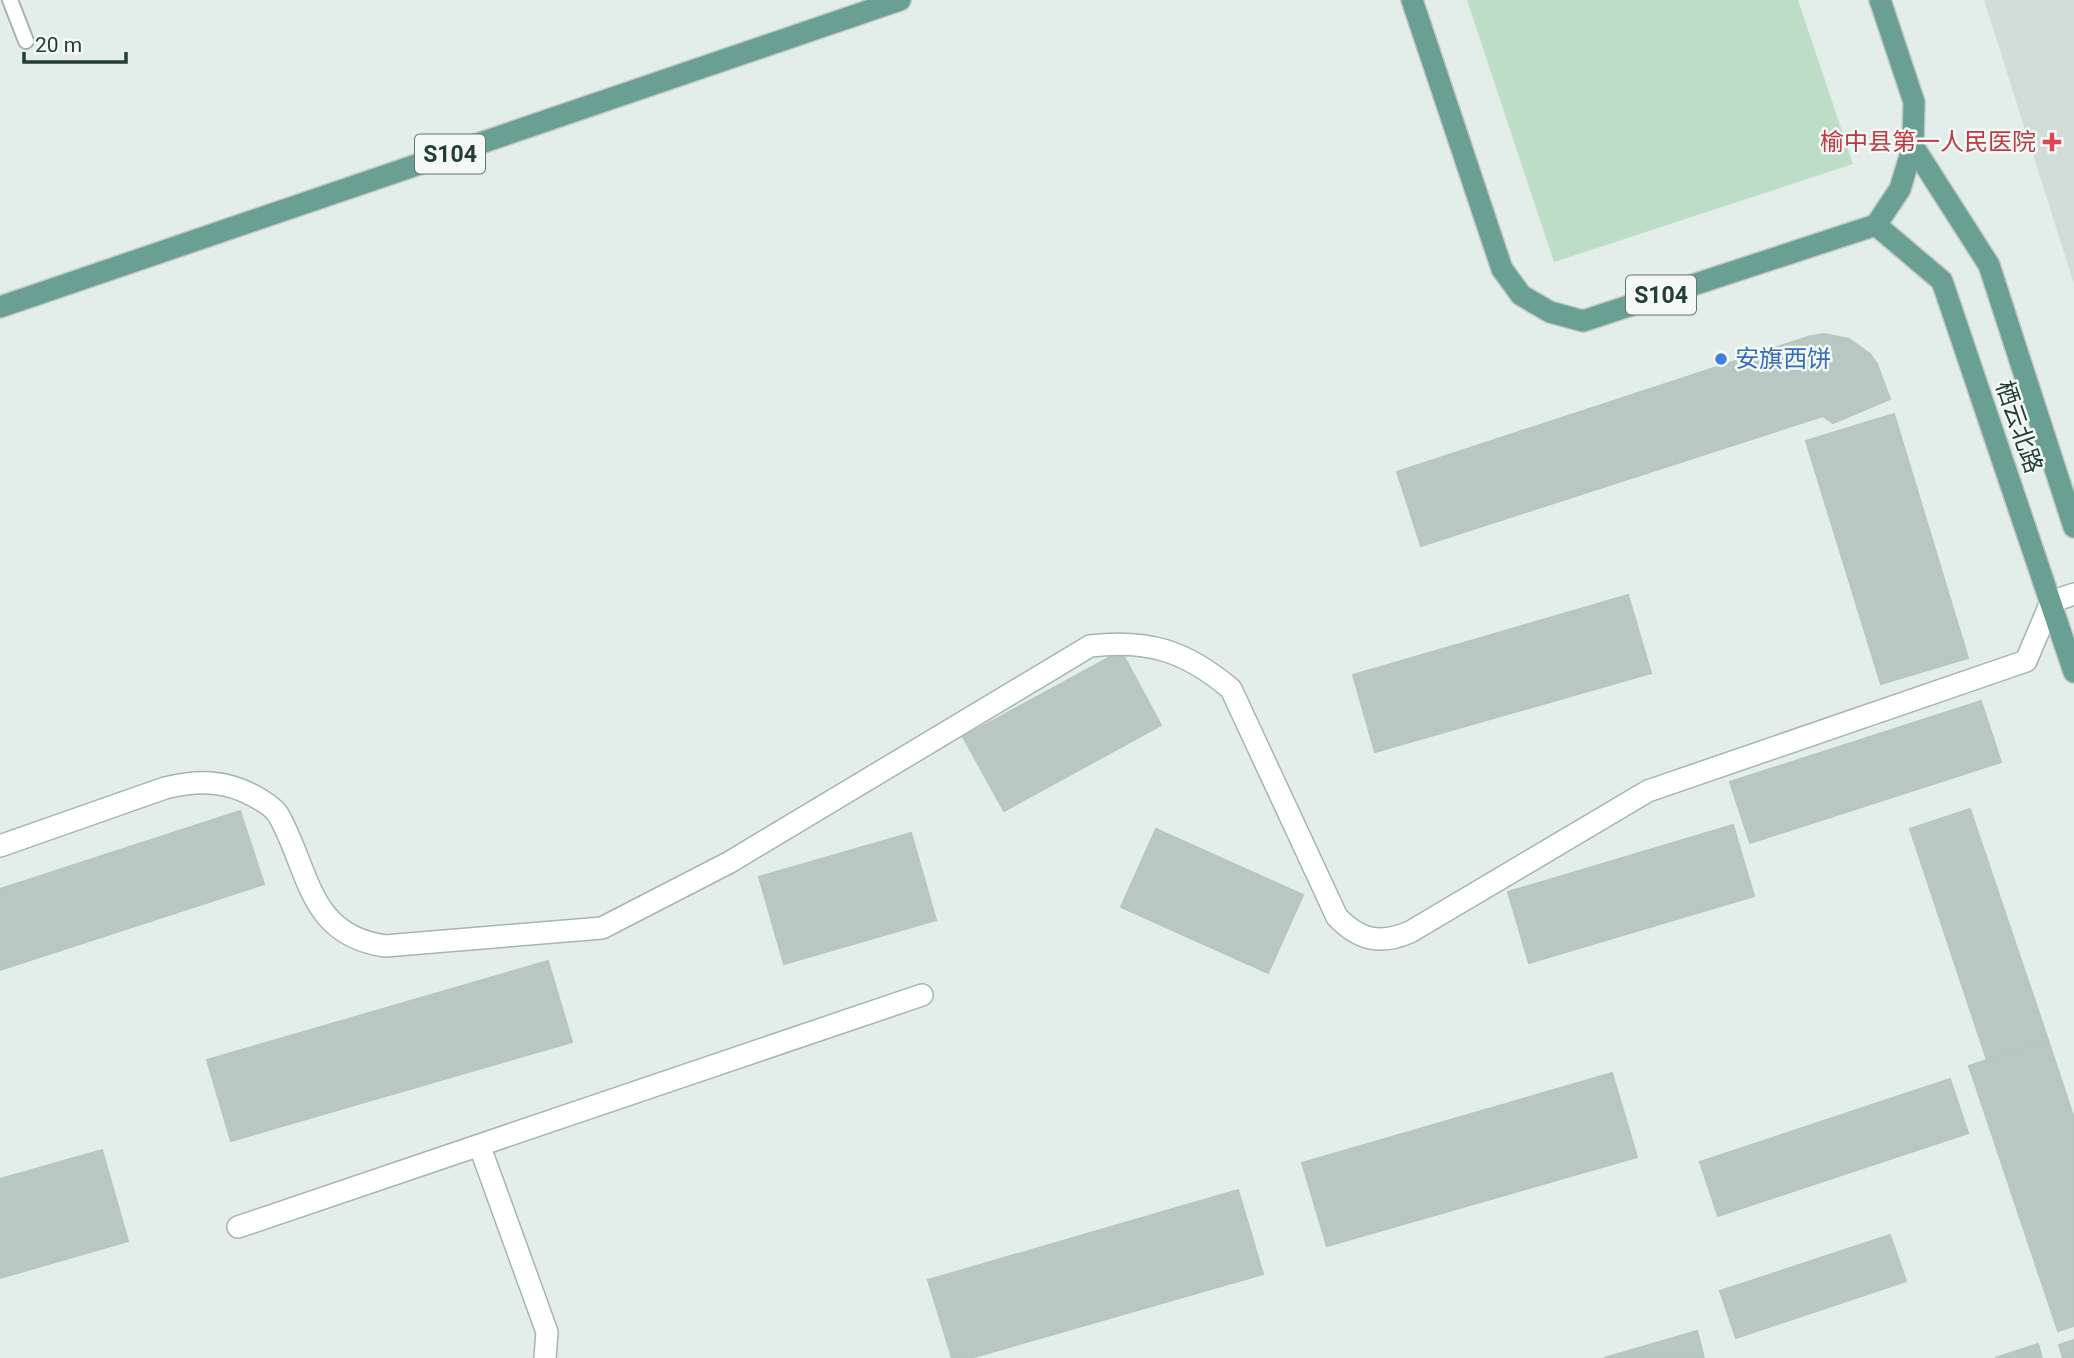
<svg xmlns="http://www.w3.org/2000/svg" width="2074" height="1358" viewBox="0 0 2074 1358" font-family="Roboto,'Noto Sans SC',sans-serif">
	<rect width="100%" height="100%" fill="#e3ede9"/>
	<path fill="#d2dcd8" d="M 1984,0 L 2074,0 L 2074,284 Z"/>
	<path fill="#bdddc7" d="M 1467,0 L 1798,0 L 1853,164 L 1554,262 Z"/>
	<g fill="#b9c7c2" stroke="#b6c6c0" stroke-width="2">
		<path d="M 1824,334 L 1849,339 L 1870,354 L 1877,364 L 1890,399 L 1833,423 L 1823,416 L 1421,546 L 1397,472 L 1811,336 Z"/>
		<path d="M 1894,414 L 1968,658 L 1881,684 L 1806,441 Z"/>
		<path d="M 1628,595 L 1651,673 L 1375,752 L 1353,675 Z"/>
		<path d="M 1121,651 L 1161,725 L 1004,811 L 963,737 Z"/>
		<path d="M 1981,701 L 2001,762 L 1750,843 L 1730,782 Z"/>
		<path d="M 1970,809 L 2048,1040 L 1987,1060 L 1910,829 Z"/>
		<path d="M 240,811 L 264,884 L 0,970 L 0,889 Z"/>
		<path d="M 1733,825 L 1754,896 L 1529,963 L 1508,892 Z"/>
		<path d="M 1156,829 L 1303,895 L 1268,973 L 1121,907 Z"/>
		<path d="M 911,833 L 936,920 L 784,964 L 759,877 Z"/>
		<path d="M 548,961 L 572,1042 L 231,1141 L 207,1060 Z"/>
		<path d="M 2048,1040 L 2074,1119 L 2074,1326 L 2058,1331 L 1969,1066 Z"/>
		<path d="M 1612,1073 L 1637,1157 L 1327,1246 L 1302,1163 Z"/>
		<path d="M 1950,1079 L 1968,1133 L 1718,1216 L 1700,1162 Z"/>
		<path d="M 102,1150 L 128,1241 L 0,1278 L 0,1179 Z"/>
		<path d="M 1238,1190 L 1263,1274 L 971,1358 L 952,1358 L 928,1280 Z"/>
		<path d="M 1890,1235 L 1906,1281 L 1736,1338 L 1720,1291 Z"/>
		<path d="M 1697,1331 L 1704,1358 L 1604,1358 Z"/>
		<path d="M 2074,1340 L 2074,1358 L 2063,1358 L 2059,1345 Z"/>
		<path d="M 2038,1344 L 2042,1358 L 1995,1358 Z"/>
	</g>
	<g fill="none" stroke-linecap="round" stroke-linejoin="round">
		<defs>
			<path id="service" d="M 10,0 L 26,41"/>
			<g id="minor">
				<path d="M 0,846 L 165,788 C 197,780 225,780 254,796 C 263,801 275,808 279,816 C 310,872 308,935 385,946 L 602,928 L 730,862 L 1090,646 C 1148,639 1186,651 1231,689 L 1337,917 C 1359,940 1380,945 1410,932 L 1648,791 L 2026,661 L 2051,602 L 2074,594"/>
				<path d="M 480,1147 L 547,1332 L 545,1358"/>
				<path d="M 238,1227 L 922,995"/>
			</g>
			<g id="primary">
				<path d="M 1412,0 L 1502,269 L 1521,295 L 1550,312 L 1583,321 L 1876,225 L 1900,189 L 1913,146 L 1914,102 L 1880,0"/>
				<path d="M 1913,146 L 1989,265 L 2074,527"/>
				<path d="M 1876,225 L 1942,281 L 2074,672"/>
				<path d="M 0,307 L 900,0"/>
			</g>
		</defs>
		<use href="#service" stroke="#a6b5b0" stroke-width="18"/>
		<use href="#minor" stroke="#a6b5b0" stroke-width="24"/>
		<use href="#primary" stroke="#c2c9c7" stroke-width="24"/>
		<use href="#service" stroke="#fff" stroke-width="14"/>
		<use href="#minor" stroke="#fff" stroke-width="21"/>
		<use href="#primary" stroke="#6aa094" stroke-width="21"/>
	</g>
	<path fill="#e0444e" stroke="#f4f9f7" stroke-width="2.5" d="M2048.5 131.5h7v7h7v7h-7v7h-7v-7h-7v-7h7z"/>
	<circle fill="#3f7fe0" stroke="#f4f9f7" stroke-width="2.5" cx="1721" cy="359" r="7"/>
	<g text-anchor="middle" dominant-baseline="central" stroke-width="5" stroke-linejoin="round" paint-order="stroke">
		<g fill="#f4f9f7" stroke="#627571" stroke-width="2">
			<rect x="415" y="134.5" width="70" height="39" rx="5"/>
			<rect x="1626" y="275.5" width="70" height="39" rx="5"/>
		</g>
		<g font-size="23" font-weight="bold" fill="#243d37">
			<text x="450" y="154">S104</text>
			<text x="1661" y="295">S104</text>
		</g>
		<g font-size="24" fill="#be3a42" stroke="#f4f9f7" text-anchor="end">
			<text x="2036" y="142">榆中县第一人民医院</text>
		</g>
		<g font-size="24" fill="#366cbe" stroke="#f4f9f7" text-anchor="start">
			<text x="1735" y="359">安旗西饼</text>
		</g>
		<g font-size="24" fill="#243d37" stroke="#f4f9f7">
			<text transform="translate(2019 427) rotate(71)">栖云北路</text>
		</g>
	</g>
	<path d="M24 52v10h102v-10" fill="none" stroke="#243d37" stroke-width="3.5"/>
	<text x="35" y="52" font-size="21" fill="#243d37" stroke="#f4f9f7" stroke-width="5" paint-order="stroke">20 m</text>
</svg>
